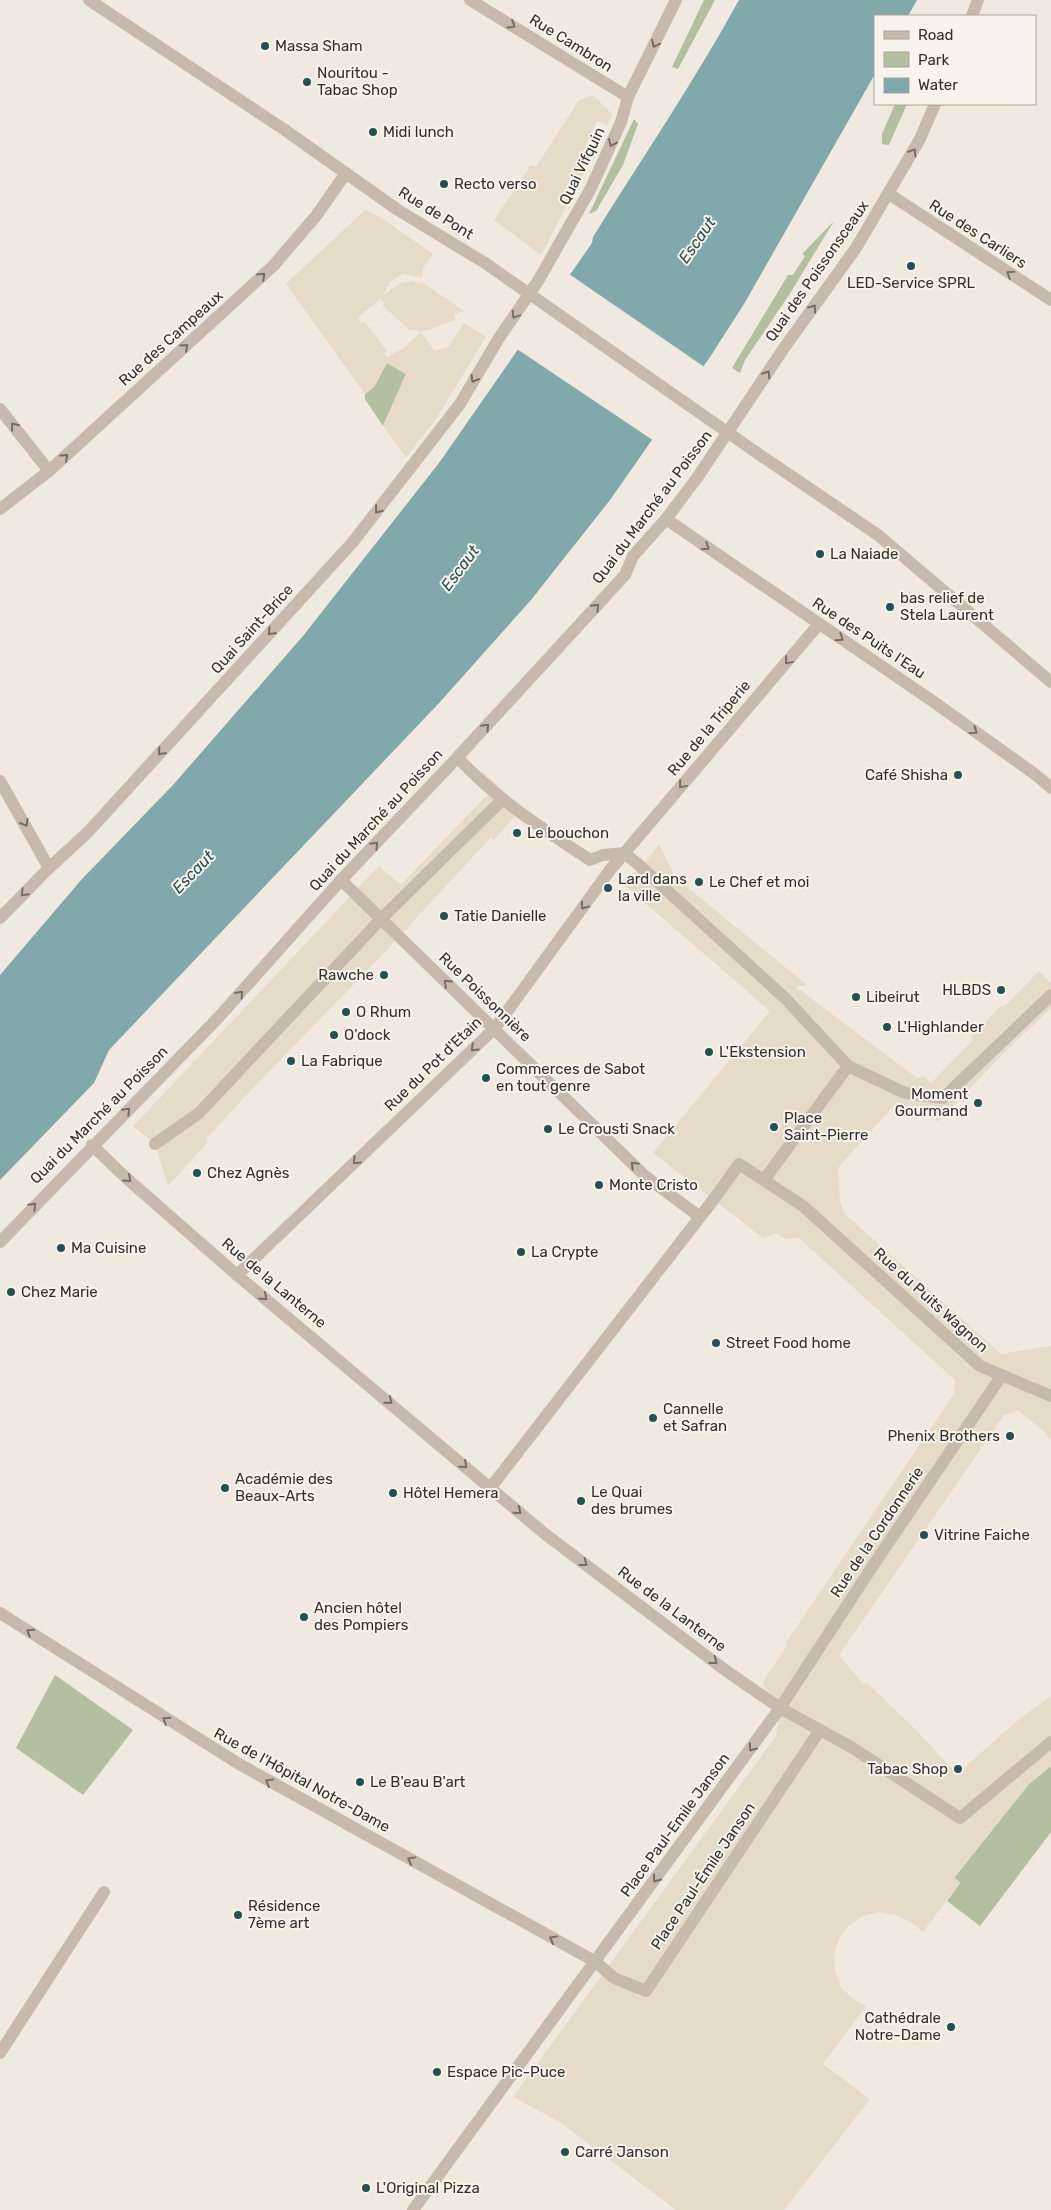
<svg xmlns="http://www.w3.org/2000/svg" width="1051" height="2210" viewBox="0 0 1051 2210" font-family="Rubik,sans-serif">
	<rect width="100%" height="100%" fill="#f0e9df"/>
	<g fill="#b4bea1">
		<path d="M 704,0 L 715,0 L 678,69 L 672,67 Z"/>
		<path d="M 895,104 L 907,104 L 889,145 L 882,144 L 882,134 Z"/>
		<path d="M 634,119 L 638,124 L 623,165 L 596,211 L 589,214 Z"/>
		<path d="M 834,221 L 789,295 L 745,360 L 740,373 L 732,368 L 788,275 L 793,275 L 805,256 L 802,254 Z"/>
		<path d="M 387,363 L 406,374 L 383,426 L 365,399 L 365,394 L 374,387 Z"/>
		<path d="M 55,1675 L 133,1730 L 83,1795 L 16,1748 Z"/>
		<path d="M 1051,1766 L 1051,1832 L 980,1926 L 947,1901 L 960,1883 L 954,1878 L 1029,1784 Z"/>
	</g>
	<g fill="#e6dac8" fill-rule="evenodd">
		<path d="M 593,95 L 612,114 L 608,125 L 597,121 L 584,149 L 593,155 L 541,255 L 494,220 L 531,165 L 536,167 L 579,100 Z"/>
		<path d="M 365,210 L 383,219 L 433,254 L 423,268 L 422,278 L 403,274 L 390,282 L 383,295 L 400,283 L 413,281 L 418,284 L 422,282 L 464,311 L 454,314 L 455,320 L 421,332 L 435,351 L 449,346 L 464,323 L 486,337 L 436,419 L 406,457 L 383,426 L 406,374 L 387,363 L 374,387 L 365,394 L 286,284 ZM 380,299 L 384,302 L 383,306 L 410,330 L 413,329 L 421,332 L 405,347 L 387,357 L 384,353 L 387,351 L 365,322 L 361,323 L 358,317 Z"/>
		<path d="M 483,772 L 518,805 L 590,860 L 590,867 L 515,816 L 494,840 L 491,837 L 385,952 L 255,1086 L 206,1139 L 208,1142 L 168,1186 L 155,1144 L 133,1126 L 379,866 L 401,885 L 489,793 L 469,774 Z"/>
		<path d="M 659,844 L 676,878 L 807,985 L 796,987 L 917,1078 L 924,1076 L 931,1083 L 973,1040 L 971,1036 L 1001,1006 L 1004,1007 L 1039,971 L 1051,983 L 1051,1008 L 1002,1055 L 938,1122 L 930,1111 L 921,1106 L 907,1107 L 897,1102 L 838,1168 L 840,1201 L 845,1214 L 1001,1354 L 1051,1346 L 1051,1440 L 1047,1436 L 1047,1434 L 1019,1411 L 1004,1415 L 839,1655 L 863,1684 L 867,1683 L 914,1728 L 957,1774 L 1017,1721 L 1051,1696 L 1051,1766 L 1029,1784 L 954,1877 L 960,1882 L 923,1932 L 911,1922 L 896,1915 L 879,1912 L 863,1916 L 849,1925 L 839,1939 L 834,1955 L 835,1972 L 841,1987 L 853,1999 L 866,2006 L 823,2064 L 870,2099 L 784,2210 L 676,2210 L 560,2122 L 513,2097 L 776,1736 L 780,1708 L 763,1685 L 764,1680 L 787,1646 L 785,1644 L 954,1394 L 955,1380 L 799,1238 L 785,1239 L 777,1233 L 763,1238 L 653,1153 L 770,1011 L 621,882 L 641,868 Z"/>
	</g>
	<path fill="#81a8aa" d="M 739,0 L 917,0 L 908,16 L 875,16 L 875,74 L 744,304 L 710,357 L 610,500 L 531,600 L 440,702 L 109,1050 L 94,1083 L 0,1180 L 0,975 L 82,879 L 173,785 L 303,636 L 439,463 L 592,243 L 593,237 C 642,158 694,82 739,0 Z"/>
	<path fill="#f0e9df" d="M 569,274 L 706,368 L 654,441 L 517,349 Z"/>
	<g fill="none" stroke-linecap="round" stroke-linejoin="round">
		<g stroke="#c7b9ac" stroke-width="12">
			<path d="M 458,758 C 496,799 543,829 590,860 L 603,855 L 624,853 L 638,864 L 786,999 L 848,1066 L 764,1180"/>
			<path d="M 848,1066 L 905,1093 L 943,1098 L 1051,995"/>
			<path d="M 155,1144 L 199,1113 L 381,919 L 503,799"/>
			<path d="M 714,1199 L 739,1164 L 803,1206 L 980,1366 L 1051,1396"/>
			<path d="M 1002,1375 L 874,1564 L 780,1708 L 851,1747 L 960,1818 L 1051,1742"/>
			<path d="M 596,1962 L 614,1978 L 646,1991 L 820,1730"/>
		</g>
		<g stroke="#c7b9ac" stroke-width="12">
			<path d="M 470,0 L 628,97"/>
			<path d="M 972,16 L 978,0"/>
			<path d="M 889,194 L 1051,300"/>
			<path d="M 0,409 L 49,471"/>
			<path d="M 0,509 L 49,471 L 273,266 L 316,216 L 346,173"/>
			<path d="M 666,519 L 931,700 L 1036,775 L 1051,788"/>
			<path d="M 0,781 L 49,868"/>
			<path d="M 341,880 L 645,1176 L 700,1217"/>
			<path d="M 0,918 L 49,868 L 88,832 L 352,543 L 460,404 L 499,338 L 538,281 L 591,188 L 621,122 L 628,97 L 676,0"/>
			<path d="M 92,1145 L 124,1176 L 237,1275 L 545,1534 L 725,1670 L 780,1708 L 413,2210"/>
			<path d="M 0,1242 L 217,1019 L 341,880 L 454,761 L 625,575 L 633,556 L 666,519 L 697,478 L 784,348 L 856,248 L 920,139 L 935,104"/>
			<path d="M 237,1275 L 495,1028 L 610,870 L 819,624"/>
			<path d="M 491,1487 L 714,1199"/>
			<path d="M 0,1613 L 239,1764 L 596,1962"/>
			<path d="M 0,2053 L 104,1892"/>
		</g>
		<g stroke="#c7b9ac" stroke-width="12">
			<path d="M 89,0 L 282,128 L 398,210 L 485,263"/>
			<path d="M 763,457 L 878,535 L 1051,682"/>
		</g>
		<path stroke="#c7b9ac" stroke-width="12" d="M 485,263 L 763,457"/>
	</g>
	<defs><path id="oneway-chevron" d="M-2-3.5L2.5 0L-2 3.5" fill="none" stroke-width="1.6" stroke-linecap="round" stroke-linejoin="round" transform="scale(1.25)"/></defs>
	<g stroke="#776d64">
		<use href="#oneway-chevron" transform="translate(512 25) rotate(31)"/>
		<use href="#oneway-chevron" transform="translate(655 44) rotate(115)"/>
		<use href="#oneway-chevron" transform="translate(612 143) rotate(115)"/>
		<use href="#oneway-chevron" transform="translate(913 152) rotate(-59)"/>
		<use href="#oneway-chevron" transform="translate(1010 274) rotate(-147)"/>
		<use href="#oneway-chevron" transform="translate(262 276) rotate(-44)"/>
		<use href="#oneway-chevron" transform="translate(813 308) rotate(-54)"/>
		<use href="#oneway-chevron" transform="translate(515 315) rotate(124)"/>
		<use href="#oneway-chevron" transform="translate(185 347) rotate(-42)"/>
		<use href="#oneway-chevron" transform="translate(767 374) rotate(-57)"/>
		<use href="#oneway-chevron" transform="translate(474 379) rotate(120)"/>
		<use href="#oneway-chevron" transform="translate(14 426) rotate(-128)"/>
		<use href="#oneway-chevron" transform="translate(65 457) rotate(-42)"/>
		<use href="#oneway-chevron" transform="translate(378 510) rotate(128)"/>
		<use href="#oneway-chevron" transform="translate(706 547) rotate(34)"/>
		<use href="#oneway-chevron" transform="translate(596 607) rotate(-47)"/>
		<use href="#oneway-chevron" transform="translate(271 632) rotate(132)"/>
		<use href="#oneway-chevron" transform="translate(840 638) rotate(34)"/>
		<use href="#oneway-chevron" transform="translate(788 661) rotate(130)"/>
		<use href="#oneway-chevron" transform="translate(486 727) rotate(-47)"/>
		<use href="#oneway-chevron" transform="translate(974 731) rotate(36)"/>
		<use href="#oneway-chevron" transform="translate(161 752) rotate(132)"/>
		<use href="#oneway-chevron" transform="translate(682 785) rotate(130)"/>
		<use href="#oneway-chevron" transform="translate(25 823) rotate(60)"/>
		<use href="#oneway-chevron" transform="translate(375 845) rotate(-46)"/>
		<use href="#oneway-chevron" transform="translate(24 893) rotate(135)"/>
		<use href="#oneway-chevron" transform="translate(584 906) rotate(126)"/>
		<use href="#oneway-chevron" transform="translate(447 983) rotate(-136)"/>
		<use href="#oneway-chevron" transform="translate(240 994) rotate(-48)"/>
		<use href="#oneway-chevron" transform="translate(474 1048) rotate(136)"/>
		<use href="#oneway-chevron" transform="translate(127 1111) rotate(-46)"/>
		<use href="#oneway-chevron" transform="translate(356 1161) rotate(136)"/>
		<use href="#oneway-chevron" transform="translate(634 1165) rotate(-135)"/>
		<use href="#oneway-chevron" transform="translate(128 1179) rotate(42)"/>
		<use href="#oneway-chevron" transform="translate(33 1206) rotate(-46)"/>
		<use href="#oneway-chevron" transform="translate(264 1297) rotate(40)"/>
		<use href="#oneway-chevron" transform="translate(389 1401) rotate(40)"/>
		<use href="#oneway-chevron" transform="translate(464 1465) rotate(41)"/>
		<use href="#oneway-chevron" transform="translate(518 1511) rotate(40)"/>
		<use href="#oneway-chevron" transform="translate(584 1563) rotate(37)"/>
		<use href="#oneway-chevron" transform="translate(30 1632) rotate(-147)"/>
		<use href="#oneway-chevron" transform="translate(714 1661) rotate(38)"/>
		<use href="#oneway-chevron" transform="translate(166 1720) rotate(-147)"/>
		<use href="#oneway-chevron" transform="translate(752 1748) rotate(126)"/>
		<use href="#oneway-chevron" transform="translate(269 1782) rotate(-151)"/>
		<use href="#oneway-chevron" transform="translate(411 1860) rotate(-151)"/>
		<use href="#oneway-chevron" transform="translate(656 1879) rotate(126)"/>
		<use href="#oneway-chevron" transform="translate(553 1939) rotate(-151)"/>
	</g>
	<g fill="#244f53" stroke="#f8f3ec" stroke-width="2">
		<circle cx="265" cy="46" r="5"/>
		<circle cx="307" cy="82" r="5"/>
		<circle cx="373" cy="132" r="5"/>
		<circle cx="444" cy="184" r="5"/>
		<circle cx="911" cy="266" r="5"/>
		<circle cx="820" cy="554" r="5"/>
		<circle cx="890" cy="607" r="5"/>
		<circle cx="958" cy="775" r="5"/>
		<circle cx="517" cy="833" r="5"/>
		<circle cx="699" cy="882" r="5"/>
		<circle cx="608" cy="888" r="5"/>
		<circle cx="444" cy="916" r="5"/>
		<circle cx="384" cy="975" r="5"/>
		<circle cx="1001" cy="990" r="5"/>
		<circle cx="856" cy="997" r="5"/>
		<circle cx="346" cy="1012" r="5"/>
		<circle cx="887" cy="1027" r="5"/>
		<circle cx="334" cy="1035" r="5"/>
		<circle cx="709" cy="1052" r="5"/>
		<circle cx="291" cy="1061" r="5"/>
		<circle cx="486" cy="1078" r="5"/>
		<circle cx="978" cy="1103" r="5"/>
		<circle cx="774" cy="1127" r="5"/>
		<circle cx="548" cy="1129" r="5"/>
		<circle cx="197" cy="1173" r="5"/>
		<circle cx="599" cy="1185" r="5"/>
		<circle cx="61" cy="1248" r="5"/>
		<circle cx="521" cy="1252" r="5"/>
		<circle cx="11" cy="1292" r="5"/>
		<circle cx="716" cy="1343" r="5"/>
		<circle cx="653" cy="1418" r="5"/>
		<circle cx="1010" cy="1436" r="5"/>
		<circle cx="225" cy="1488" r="5"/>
		<circle cx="393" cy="1493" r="5"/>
		<circle cx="581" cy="1501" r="5"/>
		<circle cx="924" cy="1535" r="5"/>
		<circle cx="304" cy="1617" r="5"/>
		<circle cx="958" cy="1769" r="5"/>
		<circle cx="360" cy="1782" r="5"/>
		<circle cx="238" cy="1915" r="5"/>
		<circle cx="951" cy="2027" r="5"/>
		<circle cx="437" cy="2072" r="5"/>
		<circle cx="565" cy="2152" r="5"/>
		<circle cx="366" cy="2188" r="5"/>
	</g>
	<g text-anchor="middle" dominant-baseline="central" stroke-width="4" stroke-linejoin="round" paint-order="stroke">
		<g font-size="15" fill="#362e2a" stroke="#f8f3ec">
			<text transform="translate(571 43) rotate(32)">Rue Cambron</text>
			<text transform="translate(582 166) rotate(-64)">Quai Vifquin</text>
			<text transform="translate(436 213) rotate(32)">Rue de Pont</text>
			<text transform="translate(978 234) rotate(33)">Rue des Carliers</text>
			<text transform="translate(817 271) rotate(-55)">Quai des Poissonsceaux</text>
			<text transform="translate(171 338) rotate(-42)">Rue des Campeaux</text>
			<text transform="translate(652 507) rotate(-53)">Quai du Marché au Poisson</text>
			<text transform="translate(252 629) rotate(-48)">Quai Saint-Brice</text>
			<text transform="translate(869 638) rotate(34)">Rue des Puits l'Eau</text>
			<text transform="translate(709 728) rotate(-50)">Rue de la Triperie</text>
			<text transform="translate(376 820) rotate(-47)">Quai du Marché au Poisson</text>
			<text transform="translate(485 997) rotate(44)">Rue Poissonnière</text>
			<text transform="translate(433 1064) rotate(-44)">Rue du Pot d'Etain</text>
			<text transform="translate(99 1115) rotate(-45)">Quai du Marché au Poisson</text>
			<text transform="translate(274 1283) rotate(40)">Rue de la Lanterne</text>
			<text transform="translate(931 1300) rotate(42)">Rue du Puits Wagnon</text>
			<text transform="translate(877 1532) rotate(-56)">Rue de la Cordonnerie</text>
			<text transform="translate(672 1609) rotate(37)">Rue de la Lanterne</text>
			<text transform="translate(302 1780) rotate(29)">Rue de l'Hôpital Notre-Dame</text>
			<text transform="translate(675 1825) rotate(-54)">Place Paul-Emile Janson</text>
			<text transform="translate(703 1876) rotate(-56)">Place Paul-Émile Janson</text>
		</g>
		<g font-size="15" fill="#362e2a" stroke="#f8f3ec" text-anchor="start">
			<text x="275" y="46">Massa Sham</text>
			<text x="317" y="73">Nouritou -<tspan x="317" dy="17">Tabac Shop</tspan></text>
			<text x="383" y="132">Midi lunch</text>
			<text x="454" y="184">Recto verso</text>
			<text x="911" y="283" text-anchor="middle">LED-Service SPRL</text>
			<text x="830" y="554">La Naiade</text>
			<text x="900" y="598">bas relief de<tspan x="900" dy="17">Stela Laurent</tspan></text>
			<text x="948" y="775" text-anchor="end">Café Shisha</text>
			<text x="527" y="833">Le bouchon</text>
			<text x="618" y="879">Lard dans<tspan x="618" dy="17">la ville</tspan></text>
			<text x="709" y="882">Le Chef et moi</text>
			<text x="454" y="916">Tatie Danielle</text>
			<text x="374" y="975" text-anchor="end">Rawche</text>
			<text x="991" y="990" text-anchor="end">HLBDS</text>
			<text x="866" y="997">Libeirut</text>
			<text x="356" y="1012">O Rhum</text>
			<text x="897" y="1027">L'Highlander</text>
			<text x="344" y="1035">O'dock</text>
			<text x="719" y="1052">L'Ekstension</text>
			<text x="301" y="1061">La Fabrique</text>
			<text x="496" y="1069">Commerces de Sabot<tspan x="496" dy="17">en tout genre</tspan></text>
			<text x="968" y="1094" text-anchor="end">Moment<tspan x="968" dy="17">Gourmand</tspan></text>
			<text x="784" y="1118">Place<tspan x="784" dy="17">Saint-Pierre</tspan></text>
			<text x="558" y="1129">Le Crousti Snack</text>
			<text x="207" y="1173">Chez Agnès</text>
			<text x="609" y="1185">Monte Cristo</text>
			<text x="71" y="1248">Ma Cuisine</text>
			<text x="531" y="1252">La Crypte</text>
			<text x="21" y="1292">Chez Marie</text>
			<text x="726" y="1343">Street Food home</text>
			<text x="663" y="1409">Cannelle<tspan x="663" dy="17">et Safran</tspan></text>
			<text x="1000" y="1436" text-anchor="end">Phenix Brothers</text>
			<text x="235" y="1479">Académie des<tspan x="235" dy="17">Beaux-Arts</tspan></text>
			<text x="591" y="1492">Le Quai<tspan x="591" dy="17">des brumes</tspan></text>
			<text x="403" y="1493">Hôtel Hemera</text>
			<text x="934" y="1535">Vitrine Faiche</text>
			<text x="314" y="1608">Ancien hôtel<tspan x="314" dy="17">des Pompiers</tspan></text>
			<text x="948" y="1769" text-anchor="end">Tabac Shop</text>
			<text x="370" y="1782">Le B'eau B'art</text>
			<text x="248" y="1906">Résidence<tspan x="248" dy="17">7ème art</tspan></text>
			<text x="941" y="2018" text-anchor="end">Cathédrale<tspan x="941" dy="17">Notre-Dame</tspan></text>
			<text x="447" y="2072">Espace Pic-Puce</text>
			<text x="575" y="2152">Carré Janson</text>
			<text x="376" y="2188">L'Original Pizza</text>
		</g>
		<g font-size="16" font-style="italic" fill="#244f53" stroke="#f8f3ec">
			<text transform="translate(697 240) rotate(-55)">Escaut</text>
			<text transform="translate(460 568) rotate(-53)">Escaut</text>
			<text transform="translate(193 872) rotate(-46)">Escaut</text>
		</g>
	</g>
	<rect x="874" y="15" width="162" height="90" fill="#f8f3ec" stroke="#aaa49e"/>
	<rect x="884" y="31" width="25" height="8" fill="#c7b9ac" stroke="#aaa49e"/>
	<text x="918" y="40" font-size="15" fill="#362e2a">Road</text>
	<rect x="884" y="52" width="25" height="15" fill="#b4bea1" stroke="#aaa49e"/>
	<text x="918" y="65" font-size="15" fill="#362e2a">Park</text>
	<rect x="884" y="78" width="25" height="15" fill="#81a8aa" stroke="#aaa49e"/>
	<text x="918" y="90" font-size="15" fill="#362e2a">Water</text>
</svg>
